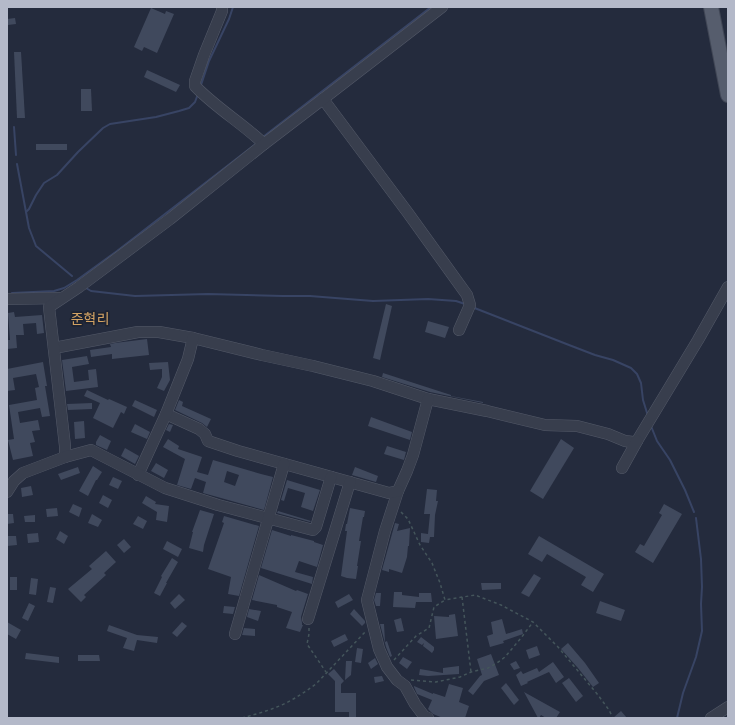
<svg xmlns="http://www.w3.org/2000/svg" width="735" height="725" viewBox="0 0 735 725" font-family="'PT Sans','Noto Sans KR',sans-serif">
	<rect width="100%" height="100%" fill="#242b3d"/>
	<g fill="none" stroke-linecap="round" stroke-linejoin="round">
		<g stroke="#384464" stroke-width="2">
			<path d="M 201,85 L 209,61 L 229,19 L 233,7"/>
			<path d="M 14,127 L 16,155"/>
			<path d="M 263,137 L 431,7"/>
			<path d="M 17,164 L 29,228 L 36,246 L 72,276"/>
			<path d="M 26,212 L 29,209 L 36,195 L 44,183 L 57,175 L 78,152 L 103,128 L 110,124 L 156,117 L 179,111 L 189,108 L 195,102 L 198,94"/>
			<path d="M 86,288 L 91,291 L 135,296 L 208,294 L 283,296 L 310,296 L 373,301 L 428,299 L 456,301 L 465,304"/>
			<path d="M 12,293 L 54,291 L 64,288 L 77,280 L 117,251 L 257,143"/>
			<path d="M 472,307 L 569,345 L 595,355 L 613,360 L 631,368 L 637,374 L 641,383 L 643,400 L 648,416"/>
			<path d="M 651,426 L 657,441 L 670,460 L 685,490 L 694,512"/>
			<path d="M 677,718 L 683,693 L 696,657 L 702,631 L 701,604 L 702,587 L 701,559 L 696,518"/>
		</g>
	</g>
	<g fill="#40495d" fill-rule="evenodd">
		<path d="M 151,8 L 165,14 L 166,11 L 174,14 L 157,53 L 144,47 L 142,51 L 134,47 Z"/>
		<path d="M 15,18 L 16,24 L 8,25 L 7,19 Z"/>
		<path d="M 14,52 L 21,52 L 25,118 L 17,118 Z"/>
		<path d="M 147,70 L 180,85 L 176,92 L 144,77 Z"/>
		<path d="M 81,89 L 91,89 L 92,111 L 81,111 Z"/>
		<rect x="36" y="144" width="31" height="6"/>
		<path d="M 386,304 L 392,306 L 380,360 L 373,358 Z"/>
		<path d="M 14,312 L 15,317 L 42,315 L 44,333 L 37,334 L 36,323 L 23,324 L 24,335 L 16,335 L 17,348 L 7,349 L 7,340 L 10,340 L 8,313 Z"/>
		<path d="M 428,321 L 449,327 L 445,338 L 425,332 Z"/>
		<path d="M 147,339 L 149,355 L 112,359 L 112,354 L 91,357 L 90,350 L 111,347 L 110,344 L 115,343 Z"/>
		<path d="M 87,356 L 89,364 L 72,367 L 74,382 L 89,380 L 88,370 L 96,369 L 98,387 L 66,391 L 62,360 Z"/>
		<path d="M 43,362 L 47,386 L 45,386 L 50,416 L 42,417 L 40,408 L 18,412 L 20,423 L 38,420 L 40,430 L 32,431 L 35,442 L 30,443 L 33,456 L 13,460 L 8,440 L 14,439 L 9,405 L 37,400 L 35,388 L 39,387 L 36,374 L 13,378 L 15,390 L 7,391 L 7,369 Z"/>
		<path d="M 168,362 L 170,380 L 164,391 L 157,388 L 162,377 L 162,369 L 150,370 L 149,363 Z"/>
		<path d="M 383,373 L 451,395 L 451,396 L 483,402 L 483,403 L 430,392 L 382,377 Z"/>
		<path d="M 87,390 L 108,400 L 109,399 L 127,407 L 124,414 L 121,412 L 113,428 L 93,418 L 100,403 L 84,396 Z"/>
		<path d="M 135,400 L 157,410 L 154,417 L 132,406 Z"/>
		<path d="M 179,400 L 183,402 L 182,406 L 211,419 L 207,427 L 202,423 L 175,410 Z"/>
		<path d="M 92,403 L 92,409 L 68,410 L 67,404 Z"/>
		<path d="M 371,417 L 412,432 L 410,440 L 368,426 Z"/>
		<path d="M 84,421 L 85,438 L 75,439 L 74,422 Z"/>
		<path d="M 135,424 L 150,432 L 147,439 L 131,432 Z"/>
		<path d="M 169,424 L 173,425 L 170,432 L 166,430 Z"/>
		<path d="M 100,435 L 111,441 L 107,450 L 96,445 L 96,442 Z"/>
		<path d="M 168,439 L 179,446 L 178,449 L 202,457 L 197,472 L 208,475 L 213,460 L 261,474 L 273,477 L 264,510 L 203,493 L 206,482 L 195,478 L 191,489 L 177,485 L 185,459 L 163,447 ZM 227,471 L 239,475 L 235,486 L 224,482 Z"/>
		<path d="M 561,439 L 574,448 L 543,499 L 530,491 Z"/>
		<path d="M 387,446 L 406,452 L 404,460 L 384,454 Z"/>
		<path d="M 125,448 L 139,456 L 135,464 L 121,456 Z"/>
		<path d="M 156,463 L 168,470 L 164,478 L 151,471 Z"/>
		<path d="M 93,466 L 102,472 L 97,480 L 96,480 L 88,496 L 79,491 Z"/>
		<path d="M 78,467 L 80,473 L 61,480 L 58,474 Z"/>
		<path d="M 355,467 L 378,476 L 376,482 L 352,475 Z"/>
		<path d="M 113,477 L 122,481 L 118,489 L 109,485 Z"/>
		<path d="M 287,480 L 320,490 L 313,511 L 301,507 L 305,493 L 288,488 L 284,501 L 281,500 Z"/>
		<path d="M 31,486 L 33,495 L 22,497 L 21,488 Z"/>
		<path d="M 427,489 L 437,490 L 436,501 L 438,501 L 435,515 L 434,537 L 430,537 L 429,543 L 421,542 L 421,533 L 428,534 L 430,514 L 424,514 Z"/>
		<path d="M 103,495 L 112,500 L 108,508 L 99,503 Z"/>
		<path d="M 146,496 L 156,502 L 155,504 L 169,506 L 167,522 L 156,520 L 157,512 L 142,503 Z"/>
		<path d="M 73,504 L 82,508 L 79,517 L 69,512 Z"/>
		<path d="M 664,504 L 682,514 L 653,563 L 635,552 L 640,544 L 644,546 L 662,515 L 659,513 Z"/>
		<path d="M 57,508 L 58,516 L 47,517 L 46,509 Z"/>
		<path d="M 350,508 L 365,511 L 364,517 L 363,517 L 359,541 L 361,541 L 357,566 L 358,566 L 356,579 L 347,578 L 341,576 L 347,531 L 345,531 L 346,524 L 347,524 Z"/>
		<path d="M 200,510 L 214,514 L 204,545 L 203,552 L 189,548 L 193,532 L 192,532 Z"/>
		<path d="M 278,511 L 311,521 L 310,522 L 277,513 Z"/>
		<path d="M 7,514 L 13,514 L 14,523 L 7,524 Z"/>
		<path d="M 92,514 L 102,520 L 98,527 L 88,523 Z"/>
		<path d="M 35,515 L 35,522 L 25,522 L 24,516 Z"/>
		<path d="M 138,516 L 147,521 L 143,529 L 133,524 Z"/>
		<path d="M 224,516 L 259,526 L 239,596 L 228,594 L 231,577 L 208,569 L 224,523 L 222,522 Z"/>
		<path d="M 395,523 L 399,524 L 397,531 L 410,528 L 409,546 L 408,546 L 407,557 L 402,573 L 389,569 L 389,572 L 382,570 Z"/>
		<path d="M 272,530 L 291,536 L 291,535 L 314,541 L 314,542 L 323,545 L 317,567 L 299,561 L 295,572 L 313,577 L 312,584 L 261,568 Z"/>
		<path d="M 60,531 L 68,536 L 64,544 L 56,539 Z"/>
		<path d="M 38,533 L 39,542 L 28,543 L 27,534 Z"/>
		<path d="M 7,536 L 16,536 L 17,545 L 7,546 Z"/>
		<path d="M 539,536 L 604,574 L 593,592 L 581,585 L 586,577 L 547,554 L 542,562 L 528,554 Z"/>
		<path d="M 124,539 L 131,547 L 124,553 L 117,545 Z"/>
		<path d="M 167,541 L 182,549 L 178,557 L 163,549 Z"/>
		<path d="M 106,551 L 116,562 L 104,573 L 106,575 L 84,595 L 86,597 L 81,602 L 68,589 L 92,569 L 89,566 Z"/>
		<path d="M 172,558 L 178,562 L 166,583 L 167,583 L 160,596 L 154,593 L 162,577 L 161,576 Z"/>
		<path d="M 534,574 L 541,578 L 529,597 L 521,593 Z"/>
		<path d="M 259,575 L 296,591 L 297,590 L 308,594 L 301,617 L 302,623 L 302,625 L 303,625 L 300,632 L 286,628 L 292,612 L 277,607 L 277,605 L 252,600 Z"/>
		<rect x="10" y="577" width="7" height="13"/>
		<path d="M 31,578 L 38,579 L 36,595 L 29,594 Z"/>
		<path d="M 481,583 L 501,583 L 501,589 L 482,590 Z"/>
		<path d="M 50,587 L 56,588 L 53,603 L 47,602 Z"/>
		<path d="M 394,592 L 402,592 L 402,595 L 419,597 L 419,593 L 431,593 L 432,602 L 416,602 L 415,608 L 393,607 Z"/>
		<path d="M 376,593 L 381,593 L 380,606 L 376,606 L 374,600 Z"/>
		<path d="M 179,594 L 185,600 L 175,609 L 170,603 Z"/>
		<path d="M 349,594 L 353,600 L 338,608 L 335,602 Z"/>
		<path d="M 600,601 L 625,610 L 621,621 L 596,613 Z"/>
		<path d="M 29,603 L 35,606 L 28,621 L 22,618 Z"/>
		<path d="M 224,606 L 235,607 L 233,614 L 223,613 Z"/>
		<path d="M 249,609 L 261,611 L 258,621 L 247,617 Z"/>
		<path d="M 354,609 L 365,621 L 365,623 L 362,626 L 350,614 Z"/>
		<path d="M 455,614 L 458,636 L 436,639 L 434,616 L 449,617 L 449,615 Z"/>
		<path d="M 401,618 L 404,631 L 397,632 L 394,620 Z"/>
		<path d="M 502,619 L 506,634 L 522,629 L 523,634 L 503,641 L 504,643 L 490,647 L 487,636 L 493,634 L 491,622 Z"/>
		<path d="M 7,622 L 21,630 L 16,639 L 7,634 Z"/>
		<path d="M 182,622 L 187,626 L 177,637 L 172,633 Z"/>
		<path d="M 380,624 L 384,624 L 385,642 L 387,641 L 392,656 L 390,657 L 386,647 Z"/>
		<path d="M 109,625 L 137,635 L 158,637 L 157,643 L 137,640 L 134,651 L 123,648 L 127,638 L 107,631 Z"/>
		<path d="M 244,628 L 255,629 L 255,636 L 242,635 Z"/>
		<path d="M 345,634 L 348,640 L 334,647 L 331,641 Z"/>
		<path d="M 421,637 L 434,647 L 434,650 L 432,653 L 423,646 L 424,643 L 422,645 L 417,642 Z"/>
		<path d="M 568,643 L 585,663 L 599,683 L 593,687 L 578,668 L 561,649 Z"/>
		<path d="M 537,646 L 540,655 L 529,659 L 526,650 Z"/>
		<path d="M 357,648 L 363,649 L 361,663 L 355,662 Z"/>
		<path d="M 26,653 L 59,657 L 59,663 L 25,659 Z"/>
		<path d="M 491,654 L 499,675 L 484,681 L 473,695 L 468,691 L 480,676 L 482,675 L 477,659 Z"/>
		<path d="M 78,655 L 99,655 L 100,661 L 78,661 Z"/>
		<path d="M 403,657 L 412,662 L 407,669 L 399,663 Z"/>
		<path d="M 375,658 L 378,664 L 371,669 L 368,663 Z"/>
		<path d="M 346,661 L 352,661 L 351,675 L 345,680 Z"/>
		<path d="M 516,661 L 520,668 L 514,670 L 510,664 Z"/>
		<path d="M 553,662 L 564,677 L 556,683 L 549,672 L 527,682 L 528,683 L 521,686 L 516,675 L 521,671 L 523,674 L 537,668 L 539,672 Z"/>
		<path d="M 459,666 L 459,674 L 428,676 L 419,675 L 420,669 L 443,673 L 443,668 Z"/>
		<path d="M 334,669 L 344,681 L 341,684 L 341,693 L 356,693 L 356,717 L 349,717 L 349,712 L 335,712 L 335,681 L 328,674 Z"/>
		<path d="M 382,676 L 384,681 L 375,683 L 374,677 Z"/>
		<path d="M 569,678 L 583,696 L 576,702 L 562,683 Z"/>
		<path d="M 506,683 L 519,700 L 514,705 L 501,688 Z"/>
		<path d="M 449,684 L 463,688 L 459,702 L 469,706 L 465,718 L 443,718 L 433,714 L 428,709 L 432,700 L 417,694 L 414,687 L 414,686 L 433,694 L 433,693 L 445,697 Z"/>
		<path d="M 524,692 L 560,712 L 556,718 L 546,718 L 541,715 L 539,718 L 538,718 Z"/>
		<path d="M 621,711 L 627,718 L 613,718 Z"/>
	</g>
	<g fill="none" stroke-linecap="round" stroke-linejoin="round">
		<defs>
			<g id="minor">
				<path d="M 222,7 L 222,11 L 204,55 L 195,81 L 195,86 C 216,108 242,123 264,144"/>
				<path d="M 323,99 L 408,213 L 467,295 L 470,305 L 459,330"/>
				<path d="M 7,299 L 61,298"/>
				<path d="M 54,348 L 138,332 L 159,332 L 193,338 L 262,355 L 313,366 L 373,381 L 428,399 L 487,411 L 545,425 L 577,426 L 608,434 L 625,441 L 633,442 L 637,441 L 698,340 L 728,287"/>
				<path d="M 428,399 L 413,455 L 407,471 L 398,491 L 385,531 L 367,600 L 379,649 L 387,667 L 397,680 L 405,686 L 415,704 L 424,716 L 428,718"/>
				<path d="M 166,414 L 199,429 L 205,434 L 208,441 L 238,451 L 389,493 L 398,491"/>
				<path d="M 65,457 L 65,446 L 49,307 L 79,287 L 170,219 L 264,144 L 323,99 L 442,7"/>
				<path d="M 622,468 L 637,441"/>
				<path d="M 138,475 L 166,414 L 188,359 L 193,338"/>
				<path d="M 7,492 L 14,481 L 23,473 L 65,457 L 91,450 L 165,488 L 218,505 L 313,530 L 316,527 L 331,477"/>
				<path d="M 308,619 L 350,482"/>
				<path d="M 235,634 L 284,464"/>
				<path d="M 711,718 L 728,707"/>
			</g>
			<path id="major" d="M 711,7 L 728,95"/>
		</defs>
		<use href="#minor" stroke="#535968" stroke-width="12"/>
		<use href="#major" stroke="#414756" stroke-width="16"/>
		<g stroke="#44555b" stroke-width="1.5" stroke-dasharray="3 3" stroke-linecap="butt">
			<path d="M 401,512 L 408,519 L 420,545 L 432,563 L 440,583 L 445,600 L 475,595 L 501,605 L 533,622 L 558,647 L 598,695 L 609,710 L 613,718"/>
			<path d="M 462,597 L 471,672"/>
			<path d="M 309,628 L 309,634 L 307,644 L 326,672"/>
			<path d="M 394,660 L 416,636 L 429,628 L 434,607 L 445,600"/>
			<path d="M 411,680 L 436,682 L 460,677 L 471,672 L 488,668 L 497,663 L 505,657 L 521,638 L 533,622"/>
			<path d="M 242,718 C 260,713 279,708 295,698 C 302,694 309,689 316,684 L 366,631"/>
		</g>
		<use href="#minor" stroke="#383e4d" stroke-width="11"/>
		<use href="#major" stroke="#565d6d" stroke-width="14"/>
	</g>
	<g text-anchor="middle" dominant-baseline="central" stroke-width="3.5" stroke-linejoin="round" paint-order="stroke">
		<g font-size="14" fill="#d4a363" stroke="#1d2332">
			<text x="90" y="319">준혁리</text>
		</g>
	</g>
	<rect width="735" height="725" fill="none" stroke="#b4b9c9" stroke-width="16"/>
</svg>
